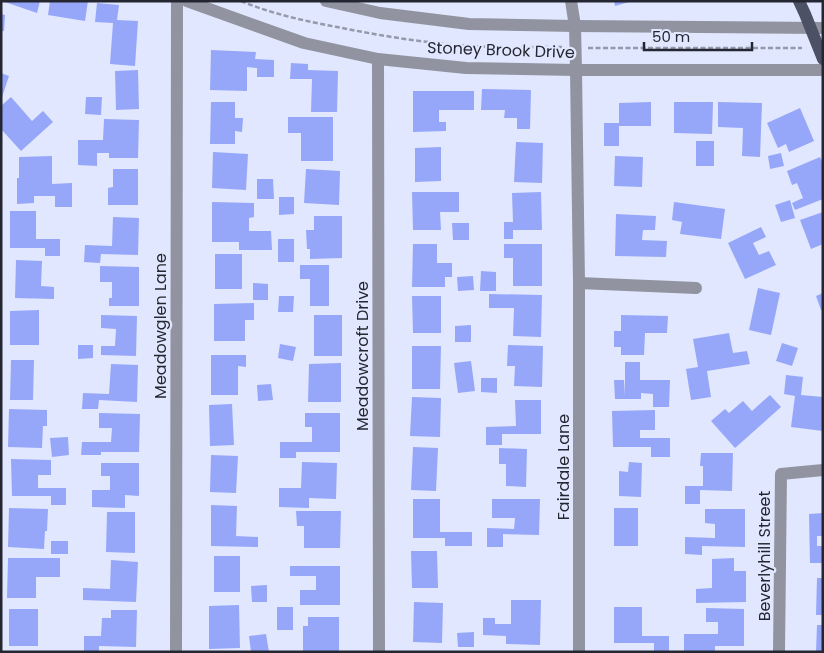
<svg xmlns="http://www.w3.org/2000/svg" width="824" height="653" viewBox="0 0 824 653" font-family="Poppins,sans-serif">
	<rect width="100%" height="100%" fill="#e1e7fe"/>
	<g fill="#96a7f9">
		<path d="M 2,1 L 40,1 L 37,13 Z"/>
		<path d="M 50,1 L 88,1 L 85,21 L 48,15 Z"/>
		<path d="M 614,1 L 629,1 L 629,2 L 615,6 Z"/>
		<path d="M 97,3 L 119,5 L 117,20 L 138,21 L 135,66 L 110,64 L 113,23 L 95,22 Z"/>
		<path d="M 1,14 L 5,15 L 4,31 L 1,31 Z"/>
		<path d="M 211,50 L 256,52 L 255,59 L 274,60 L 274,77 L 257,77 L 257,68 L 247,67 L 247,91 L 210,90 Z"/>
		<path d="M 291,63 L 308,64 L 308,70 L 338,71 L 337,112 L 311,112 L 312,79 L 290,79 Z"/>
		<path d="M 138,70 L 139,109 L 116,110 L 115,71 Z"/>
		<path d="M 1,73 L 9,76 L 2,97 L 1,97 Z"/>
		<path d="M 482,89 L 531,90 L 530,129 L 517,129 L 517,118 L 504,118 L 505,110 L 481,110 Z"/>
		<path d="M 413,91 L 474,91 L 474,110 L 439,110 L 439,122 L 446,122 L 446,131 L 413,132 Z"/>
		<path d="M 11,97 L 32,121 L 43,111 L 53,122 L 21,151 L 1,129 L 1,106 Z"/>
		<path d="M 86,97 L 102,97 L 101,115 L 85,114 Z"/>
		<path d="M 211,102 L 235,102 L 235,118 L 243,118 L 242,132 L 235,131 L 235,144 L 210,144 Z"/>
		<path d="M 651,102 L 651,126 L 619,126 L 619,146 L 604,146 L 604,123 L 619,123 L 619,103 Z"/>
		<path d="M 674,102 L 713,102 L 712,134 L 674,133 Z"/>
		<path d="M 718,102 L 762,103 L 760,157 L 742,156 L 743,128 L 718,127 Z"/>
		<path d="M 800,108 L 814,141 L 789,152 L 786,144 L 778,148 L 767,123 Z"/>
		<path d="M 288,117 L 333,117 L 333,161 L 301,161 L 301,133 L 288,133 Z"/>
		<path d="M 104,119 L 139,120 L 138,158 L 109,158 L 109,153 L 97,153 L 97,166 L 78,165 L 78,140 L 103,140 Z"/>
		<rect x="696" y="141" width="18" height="25"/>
		<path d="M 516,142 L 543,143 L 542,183 L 514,182 Z"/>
		<path d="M 441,147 L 441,181 L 415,182 L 415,148 Z"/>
		<path d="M 213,152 L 248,154 L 246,190 L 212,188 Z"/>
		<path d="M 781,153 L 784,166 L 770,169 L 768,156 Z"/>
		<path d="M 52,156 L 52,184 L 72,183 L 72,207 L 55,207 L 55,196 L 34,196 L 34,203 L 17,204 L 17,178 L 19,178 L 19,157 Z"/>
		<path d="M 615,156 L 643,157 L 642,187 L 614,186 Z"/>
		<path d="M 820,157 L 823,164 L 823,199 L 795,210 L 792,203 L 803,198 L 797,183 L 792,185 L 787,171 Z"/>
		<path d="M 113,169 L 138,169 L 138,205 L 108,205 L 108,188 L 113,187 Z"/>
		<path d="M 306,169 L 340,171 L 339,205 L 304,203 Z"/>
		<path d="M 257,179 L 273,179 L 274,199 L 257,199 Z"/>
		<path d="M 412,192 L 459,192 L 459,212 L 440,212 L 441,230 L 413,230 Z"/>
		<path d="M 541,192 L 542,230 L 513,230 L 513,239 L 504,239 L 504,222 L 513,222 L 512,193 Z"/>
		<path d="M 279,197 L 294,197 L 294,214 L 279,215 Z"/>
		<path d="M 790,200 L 795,218 L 781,222 L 775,205 Z"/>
		<path d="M 212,202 L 254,203 L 254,217 L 249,218 L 249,231 L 271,231 L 272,250 L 239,250 L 239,242 L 212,242 Z"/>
		<path d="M 674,202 L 725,209 L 721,239 L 680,234 L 682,222 L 672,220 Z"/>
		<path d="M 10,211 L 36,211 L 36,239 L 60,239 L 60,256 L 45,256 L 45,248 L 10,248 Z"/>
		<path d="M 823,212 L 823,244 L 811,249 L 800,220 Z"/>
		<path d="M 616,214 L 656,216 L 655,230 L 643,230 L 642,240 L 667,241 L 666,257 L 615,256 Z"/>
		<path d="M 314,216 L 342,216 L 342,258 L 310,259 L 310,249 L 307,249 L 306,230 L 314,230 Z"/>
		<path d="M 113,217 L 139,218 L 138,255 L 101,254 L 100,263 L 84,262 L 85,245 L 112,246 Z"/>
		<path d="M 452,223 L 469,223 L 469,240 L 453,240 Z"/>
		<path d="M 761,227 L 766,237 L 753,243 L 759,255 L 769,251 L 776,265 L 745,279 L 728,243 Z"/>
		<rect x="278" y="239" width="16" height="23"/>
		<path d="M 413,244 L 437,244 L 437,263 L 452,263 L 452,277 L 445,277 L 445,287 L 412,287 Z"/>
		<path d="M 504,244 L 542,244 L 542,286 L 513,286 L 513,258 L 504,258 Z"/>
		<rect x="215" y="254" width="27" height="35"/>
		<path d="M 16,260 L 42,261 L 41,286 L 54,287 L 54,299 L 15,298 Z"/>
		<path d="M 300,265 L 329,265 L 329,306 L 310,306 L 310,279 L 300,279 Z"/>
		<path d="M 100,266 L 139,267 L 139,306 L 109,306 L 109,298 L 112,298 L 112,282 L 100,282 Z"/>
		<path d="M 481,271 L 496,272 L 496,291 L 480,291 Z"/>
		<path d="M 473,276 L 474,290 L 458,291 L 457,277 Z"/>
		<path d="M 253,283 L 268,284 L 268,300 L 253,300 Z"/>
		<path d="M 758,288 L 780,293 L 771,335 L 749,330 Z"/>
		<path d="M 823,293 L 823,310 L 821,310 L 816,296 Z"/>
		<path d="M 489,294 L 542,295 L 541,337 L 513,336 L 514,308 L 489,308 Z"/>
		<path d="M 279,296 L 294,296 L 293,312 L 278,312 Z"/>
		<path d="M 412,296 L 441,296 L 441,333 L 413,333 Z"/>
		<path d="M 254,303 L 254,320 L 245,320 L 245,341 L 214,341 L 214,304 Z"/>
		<path d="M 39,310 L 39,345 L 10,345 L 10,311 Z"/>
		<path d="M 101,315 L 137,316 L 136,356 L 101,355 L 101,346 L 115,346 L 116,329 L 101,328 Z"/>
		<rect x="314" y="315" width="28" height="41"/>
		<path d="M 621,315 L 668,316 L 667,333 L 645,333 L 644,355 L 621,355 L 621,347 L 614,347 L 614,331 L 621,331 Z"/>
		<path d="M 471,325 L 471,342 L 455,342 L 455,326 Z"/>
		<path d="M 729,333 L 733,353 L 747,351 L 750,364 L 707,371 L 711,397 L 691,400 L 686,369 L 698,367 L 693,339 Z"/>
		<path d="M 782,343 L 798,348 L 792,366 L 776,361 Z"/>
		<path d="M 280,344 L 296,347 L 293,361 L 278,358 Z"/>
		<path d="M 78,345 L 93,345 L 93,358 L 78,359 Z"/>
		<path d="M 508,345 L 543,346 L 542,387 L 514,386 L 515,366 L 507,366 Z"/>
		<path d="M 412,346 L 441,346 L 440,389 L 412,389 Z"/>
		<path d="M 211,355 L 246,355 L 246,367 L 238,366 L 238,395 L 211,395 Z"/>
		<path d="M 11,360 L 34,360 L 33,400 L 10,400 Z"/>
		<path d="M 471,361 L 475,391 L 458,393 L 454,363 Z"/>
		<path d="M 625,362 L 640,362 L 640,380 L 670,380 L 669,407 L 653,407 L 653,394 L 641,393 L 641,399 L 615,399 L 614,380 L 624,380 L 625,396 Z"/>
		<path d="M 341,363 L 341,402 L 308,402 L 309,364 Z"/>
		<path d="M 111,364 L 138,365 L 137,402 L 99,400 L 98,409 L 82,409 L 83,393 L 109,394 Z"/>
		<path d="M 786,375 L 803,377 L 801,395 L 823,397 L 823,431 L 791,427 L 795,396 L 784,394 Z"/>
		<path d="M 481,378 L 497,378 L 497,393 L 481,392 Z"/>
		<path d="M 271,384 L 273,400 L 258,401 L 257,385 Z"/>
		<path d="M 770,395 L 781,407 L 735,448 L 711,421 L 725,409 L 729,413 L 743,401 L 752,411 Z"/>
		<path d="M 412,397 L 441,398 L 440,437 L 410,436 Z"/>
		<path d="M 515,400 L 541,400 L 541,434 L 502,434 L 502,445 L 486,445 L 486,427 L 516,426 Z"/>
		<path d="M 232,404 L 234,445 L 210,446 L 209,405 Z"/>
		<path d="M 9,409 L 47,410 L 47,426 L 43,426 L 42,448 L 8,447 Z"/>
		<path d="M 655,410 L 655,430 L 640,430 L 640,438 L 670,438 L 670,457 L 651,457 L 651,447 L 613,447 L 612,411 Z"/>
		<path d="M 99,413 L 140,414 L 139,452 L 101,452 L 101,455 L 81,455 L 82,442 L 111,442 L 112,428 L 99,428 Z"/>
		<path d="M 305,413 L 340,413 L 340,452 L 296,452 L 296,458 L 280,458 L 280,442 L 312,442 L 312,427 L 305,427 Z"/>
		<path d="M 68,437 L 69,455 L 52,457 L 50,438 Z"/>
		<path d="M 413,447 L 438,448 L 436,491 L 411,490 Z"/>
		<path d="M 499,448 L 527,449 L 526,487 L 506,486 L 506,464 L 499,464 Z"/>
		<path d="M 701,453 L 733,453 L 732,491 L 700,490 L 700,504 L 685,504 L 685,486 L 703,486 L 703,466 L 700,466 Z"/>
		<path d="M 211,455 L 238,456 L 236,493 L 210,492 Z"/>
		<path d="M 11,459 L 51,460 L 51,475 L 38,475 L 38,488 L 66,488 L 66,505 L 51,505 L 51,496 L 12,496 Z"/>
		<path d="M 302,462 L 337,463 L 336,499 L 309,498 L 309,508 L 279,507 L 279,488 L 301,488 Z"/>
		<path d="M 629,462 L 642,463 L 641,497 L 619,496 L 619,471 L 628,472 Z"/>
		<path d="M 101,463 L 139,463 L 139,496 L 125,495 L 125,508 L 92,507 L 92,490 L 110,490 L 110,476 L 101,476 Z"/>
		<path d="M 413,499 L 440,499 L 440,532 L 472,532 L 472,546 L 445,546 L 445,538 L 413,538 Z"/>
		<path d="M 492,499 L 540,499 L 539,535 L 503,534 L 503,547 L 487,547 L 487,528 L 514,529 L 515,518 L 492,518 Z"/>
		<path d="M 211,505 L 237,506 L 236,536 L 258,537 L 258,547 L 211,546 Z"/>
		<path d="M 9,508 L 48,509 L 47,531 L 45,531 L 44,549 L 8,547 Z"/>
		<rect x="614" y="508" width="24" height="38"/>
		<path d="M 705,509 L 745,509 L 745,547 L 702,546 L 702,555 L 685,554 L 685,537 L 715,538 L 715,524 L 705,523 Z"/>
		<path d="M 296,511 L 341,511 L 340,548 L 304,548 L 304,526 L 297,526 Z"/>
		<path d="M 107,512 L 135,512 L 135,553 L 106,552 Z"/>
		<path d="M 823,513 L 823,536 L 817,536 L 817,546 L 823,546 L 823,563 L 810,563 L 809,514 Z"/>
		<rect x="51" y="541" width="17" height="13"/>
		<path d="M 411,551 L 437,551 L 438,588 L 412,588 Z"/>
		<rect x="214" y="556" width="26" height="36"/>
		<path d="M 8,558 L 60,558 L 60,577 L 36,577 L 36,598 L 7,598 Z"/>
		<path d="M 734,558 L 734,571 L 746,571 L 746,602 L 696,603 L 696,589 L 712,588 L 712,559 Z"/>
		<path d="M 111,560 L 138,562 L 136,602 L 83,600 L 83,588 L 110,589 Z"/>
		<path d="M 290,566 L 340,566 L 340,605 L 300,605 L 300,590 L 316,590 L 316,576 L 290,576 Z"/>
		<path d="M 817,578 L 823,578 L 823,615 L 816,615 Z"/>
		<path d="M 267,585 L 267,602 L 252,602 L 251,586 Z"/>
		<path d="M 511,600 L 541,600 L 540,645 L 506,644 L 506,636 L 483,635 L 483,618 L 495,618 L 495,624 L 511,624 Z"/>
		<path d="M 414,602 L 443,603 L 442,643 L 413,642 Z"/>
		<path d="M 239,605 L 240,648 L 209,649 L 209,606 Z"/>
		<rect x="277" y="607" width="16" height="23"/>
		<path d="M 614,607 L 642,607 L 642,636 L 669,636 L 669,652 L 654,652 L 654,643 L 614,643 Z"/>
		<path d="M 706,608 L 744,609 L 744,646 L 715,646 L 715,652 L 684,652 L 684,634 L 718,634 L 718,622 L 706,622 Z"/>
		<rect x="9" y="609" width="29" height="37"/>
		<path d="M 111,610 L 137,610 L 136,647 L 99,646 L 99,652 L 84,652 L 84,636 L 101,636 L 102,618 L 111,618 Z"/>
		<path d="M 308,617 L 339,617 L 339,652 L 303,652 L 303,626 L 308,626 Z"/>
		<path d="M 817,625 L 823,625 L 823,652 L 816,652 Z"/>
		<path d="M 474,632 L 474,647 L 458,647 L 457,633 Z"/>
		<path d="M 266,634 L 269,652 L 251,652 L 249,636 Z"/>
	</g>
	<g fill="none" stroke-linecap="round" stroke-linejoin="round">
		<g stroke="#9499ab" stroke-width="2.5" stroke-dasharray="5 2.5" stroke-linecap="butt">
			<path d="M 241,1 C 272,14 305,21 337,27 C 377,35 418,42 459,45 C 493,48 528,47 562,47"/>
			<path d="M 588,48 L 802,48"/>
		</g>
		<g stroke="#9194a0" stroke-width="12">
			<path d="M 187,1 L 304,43 L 378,59 L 466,68 L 576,70 L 823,70"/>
			<path d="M 326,1 L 380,13 L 469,24 L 575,26 L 823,28"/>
			<path d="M 571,1 L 575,26 L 576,70 L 579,283 L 579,652"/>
			<path d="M 378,59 L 379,652"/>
			<path d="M 579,283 L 696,288"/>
			<path d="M 176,652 L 177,1"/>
			<path d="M 779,652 L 781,474 L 823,470"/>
		</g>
		<path stroke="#4c5165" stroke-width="12" d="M 799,1 L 805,14 L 823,59"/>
	</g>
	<g text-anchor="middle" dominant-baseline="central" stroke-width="4.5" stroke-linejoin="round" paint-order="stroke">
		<g font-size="16" fill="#242731" stroke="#e1e7fe">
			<text transform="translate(501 50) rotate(2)">Stoney Brook Drive</text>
			<text transform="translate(160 326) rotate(-90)">Meadowglen Lane</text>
			<text transform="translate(362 356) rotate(-90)">Meadowcroft Drive</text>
			<text transform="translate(563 467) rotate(-90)">Fairdale Lane</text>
			<text transform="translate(764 556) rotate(-90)">Beverlyhill Street</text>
		</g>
	</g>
	<rect width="824" height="653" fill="none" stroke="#242731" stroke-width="5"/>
	<path d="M644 42v8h108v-8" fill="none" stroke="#242731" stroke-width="2.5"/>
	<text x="652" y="42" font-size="15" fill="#242731" stroke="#e1e7fe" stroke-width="4" paint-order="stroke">50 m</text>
</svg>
